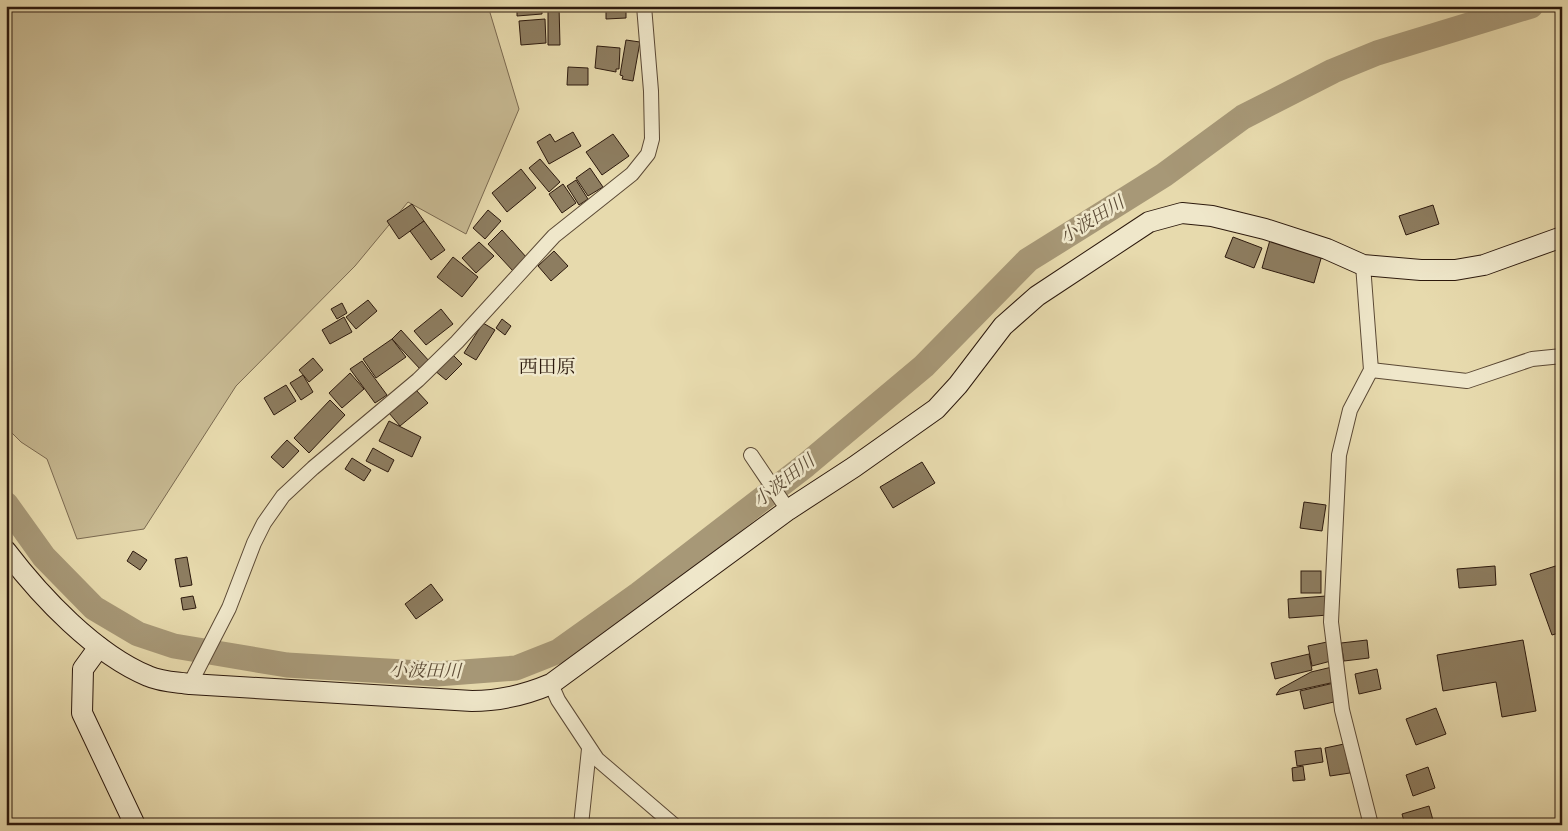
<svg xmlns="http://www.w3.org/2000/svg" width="1568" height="831" viewBox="0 0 1568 831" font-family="'IM FELL French Canon','Noto Serif JP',serif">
	<rect width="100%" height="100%" fill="#e7daad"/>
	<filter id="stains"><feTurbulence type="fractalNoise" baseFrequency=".004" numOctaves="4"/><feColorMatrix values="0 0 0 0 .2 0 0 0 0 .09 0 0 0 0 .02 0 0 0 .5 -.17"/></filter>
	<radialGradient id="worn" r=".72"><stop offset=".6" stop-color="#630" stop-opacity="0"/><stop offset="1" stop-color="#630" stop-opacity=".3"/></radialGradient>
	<path fill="#c7b992" stroke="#7a6950" d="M 6,6 L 488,6 L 519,109 L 466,234 L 408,202 L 355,266 L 236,386 L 144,529 L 77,539 L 47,459 L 21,442 L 6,427 Z"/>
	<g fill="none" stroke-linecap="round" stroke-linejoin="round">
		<path stroke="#a79877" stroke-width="25" d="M 6,504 L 44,557 L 94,608 L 138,634 L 174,646 L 287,665 L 437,674 L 516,668 L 559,651 L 639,594 L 806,465 L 924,366 L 1028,260 L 1164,175 L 1243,117 L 1333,71 L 1377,53 L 1531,6"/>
	</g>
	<g fill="#8d7d60" stroke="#2c190d">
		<path d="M 517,6 L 542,6 L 542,14 L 517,16 Z"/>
		<path d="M 548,6 L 559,6 L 560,45 L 548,45 Z"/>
		<path d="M 606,6 L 626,6 L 626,18 L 606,19 Z"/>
		<path d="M 545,19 L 546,43 L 521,45 L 519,21 Z"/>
		<path d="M 626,40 L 640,42 L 633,81 L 622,79 L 623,76 L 620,75 Z"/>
		<path d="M 597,46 L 620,48 L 619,69 L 616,69 L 616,72 L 595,68 Z"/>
		<path d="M 568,67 L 588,68 L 588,85 L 567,85 Z"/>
		<path d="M 573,132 L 581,146 L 549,164 L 537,142 L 550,134 L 555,142 Z"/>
		<path d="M 613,134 L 629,156 L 602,175 L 586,152 Z"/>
		<path d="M 540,159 L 560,182 L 549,192 L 529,168 Z"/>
		<path d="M 590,168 L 603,187 L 588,196 L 576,178 Z"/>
		<path d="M 521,169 L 536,188 L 507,212 L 492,193 Z"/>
		<path d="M 576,180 L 588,199 L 579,205 L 567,186 Z"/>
		<path d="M 563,184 L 576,203 L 562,213 L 549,194 Z"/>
		<path d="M 412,204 L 424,221 L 399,239 L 387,221 Z"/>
		<path d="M 1433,205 L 1439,224 L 1406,235 L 1399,216 Z"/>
		<path d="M 488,210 L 501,221 L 485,239 L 473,228 Z"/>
		<path d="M 424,221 L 445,250 L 431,260 L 410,231 Z"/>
		<path d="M 502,230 L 527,258 L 513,271 L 488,244 Z"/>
		<path d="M 1233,237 L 1262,248 L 1254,268 L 1225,257 Z"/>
		<path d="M 1270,240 L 1322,255 L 1314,283 L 1262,268 Z"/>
		<path d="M 479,242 L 494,256 L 476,273 L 462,258 Z"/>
		<path d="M 554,251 L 568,266 L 551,281 L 538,266 Z"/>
		<path d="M 453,257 L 478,277 L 462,297 L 437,277 Z"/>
		<path d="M 368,300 L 377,311 L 356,329 L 346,317 Z"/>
		<path d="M 342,303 L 347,313 L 337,319 L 331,309 Z"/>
		<path d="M 441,309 L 453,324 L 426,345 L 414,331 Z"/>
		<path d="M 344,317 L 352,332 L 330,344 L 322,330 Z"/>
		<path d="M 502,319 L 511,326 L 505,335 L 496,328 Z"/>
		<path d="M 483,323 L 495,330 L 476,360 L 464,353 Z"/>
		<path d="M 401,330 L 430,362 L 421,370 L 392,339 Z"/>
		<path d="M 392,339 L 406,357 L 376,378 L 363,359 Z"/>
		<path d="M 451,353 L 462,364 L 446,380 L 434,370 Z"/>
		<path d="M 313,358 L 323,370 L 309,382 L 299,370 Z"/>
		<path d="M 362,361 L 387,395 L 375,403 L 350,369 Z"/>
		<path d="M 350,373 L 364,389 L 342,408 L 329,393 Z"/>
		<path d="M 303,375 L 313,392 L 301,400 L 290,383 Z"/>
		<path d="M 286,385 L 296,401 L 274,415 L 264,398 Z"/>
		<path d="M 416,390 L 428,403 L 400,426 L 389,413 Z"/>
		<path d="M 330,400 L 345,415 L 309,453 L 294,438 Z"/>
		<path d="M 389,421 L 421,437 L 412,457 L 379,441 Z"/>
		<path d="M 287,440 L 299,451 L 283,468 L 271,457 Z"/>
		<path d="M 373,448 L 394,460 L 388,472 L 366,461 Z"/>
		<path d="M 352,458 L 371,470 L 364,481 L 345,469 Z"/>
		<path d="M 922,462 L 935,483 L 893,508 L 880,487 Z"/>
		<path d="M 1304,502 L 1326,505 L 1322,531 L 1300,528 Z"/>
		<path d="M 133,551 L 147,560 L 140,570 L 127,561 Z"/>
		<path d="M 187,557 L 192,585 L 180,587 L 175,559 Z"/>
		<path d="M 1562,564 L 1562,632 L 1552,635 L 1530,574 Z"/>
		<path d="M 1495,566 L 1496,585 L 1459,588 L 1457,569 Z"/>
		<rect x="1301" y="571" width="20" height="22"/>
		<path d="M 431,584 L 443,600 L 416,619 L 405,604 Z"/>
		<path d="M 193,596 L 196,608 L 183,610 L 181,598 Z"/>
		<path d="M 1326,596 L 1328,615 L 1289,618 L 1288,599 Z"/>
		<path d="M 1367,640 L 1369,658 L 1344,661 L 1341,643 Z"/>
		<path d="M 1523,640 L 1536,711 L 1502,717 L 1496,682 L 1443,691 L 1437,655 Z"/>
		<path d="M 1327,642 L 1331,661 L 1312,666 L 1308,646 Z"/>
		<path d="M 1309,654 L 1312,670 L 1275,679 L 1271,663 Z"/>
		<path d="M 1332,667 L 1335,682 L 1276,695 L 1280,689 L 1311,672 Z"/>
		<path d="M 1377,669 L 1381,689 L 1359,694 L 1355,674 Z"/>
		<path d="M 1334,683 L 1338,701 L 1304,709 L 1300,691 Z"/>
		<path d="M 1436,708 L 1446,734 L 1416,745 L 1406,719 Z"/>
		<path d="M 1344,744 L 1350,773 L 1330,776 L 1325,748 Z"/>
		<path d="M 1321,748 L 1323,762 L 1297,766 L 1295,751 Z"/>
		<path d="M 1303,766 L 1305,780 L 1293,781 L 1292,768 Z"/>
		<path d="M 1428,767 L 1435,788 L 1413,796 L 1406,775 Z"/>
		<path d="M 1429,806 L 1433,820 L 1416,825 L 1405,825 L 1402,814 Z"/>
	</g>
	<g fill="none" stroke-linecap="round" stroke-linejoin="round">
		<defs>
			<g id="street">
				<path d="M 1363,265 L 1371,370 L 1350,410 L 1339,455 L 1331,622 L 1342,710 L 1371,825"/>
				<path d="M 1371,370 L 1467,381 L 1532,359 L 1562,356"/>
				<path d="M 751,455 L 788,510"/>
				<path d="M 190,684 L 229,608 L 254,543 L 264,523 L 283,496 L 313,468 L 418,380 L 457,342 L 554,236 L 632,174 L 648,154 L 652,139 L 651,91 L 644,6"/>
				<path d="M 551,684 L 558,700 L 597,759 L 674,825"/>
				<path d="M 581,825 L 589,749"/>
			</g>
			<g id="secondary">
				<path d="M 6,551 C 41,597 95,654 148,676 C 161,682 176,682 190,684 L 472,701 C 500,701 525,695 551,684 L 788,510 L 854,467 L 936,409 L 958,385 L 1003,326 L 1037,296 L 1149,222 L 1182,213 L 1212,216 L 1265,229 L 1327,249 L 1363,265 L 1421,270 L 1455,270 L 1484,265 L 1562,237"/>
				<path d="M 99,647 L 83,669 L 82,713 L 135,825"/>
			</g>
		</defs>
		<use href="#street" stroke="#5b4935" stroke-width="16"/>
		<use href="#secondary" stroke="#2c190d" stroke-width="22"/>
		<use href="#street" stroke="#efe7ca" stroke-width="14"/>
		<use href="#secondary" stroke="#efe7ca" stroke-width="20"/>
	</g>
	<g text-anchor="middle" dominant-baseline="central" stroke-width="5" stroke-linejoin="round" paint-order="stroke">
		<g font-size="18" font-style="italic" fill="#5d4c37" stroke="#efe7ca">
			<text transform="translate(1092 220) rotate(-32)">小波田川</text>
			<text transform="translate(784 481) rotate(-38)">小波田川</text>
			<text transform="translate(425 671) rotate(1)">小波田川</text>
		</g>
		<g font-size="19" fill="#2c190d" stroke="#efe7ca">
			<text x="547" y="367">西田原</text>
		</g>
	</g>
	<rect width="1568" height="831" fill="none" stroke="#e7daad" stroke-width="25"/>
	<rect x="8" y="8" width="1553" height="816" fill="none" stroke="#2c190d" stroke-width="2.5"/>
	<rect x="12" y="12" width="1543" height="806" fill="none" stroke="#2c190d"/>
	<rect width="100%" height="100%" filter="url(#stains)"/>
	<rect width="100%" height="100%" fill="url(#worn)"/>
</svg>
